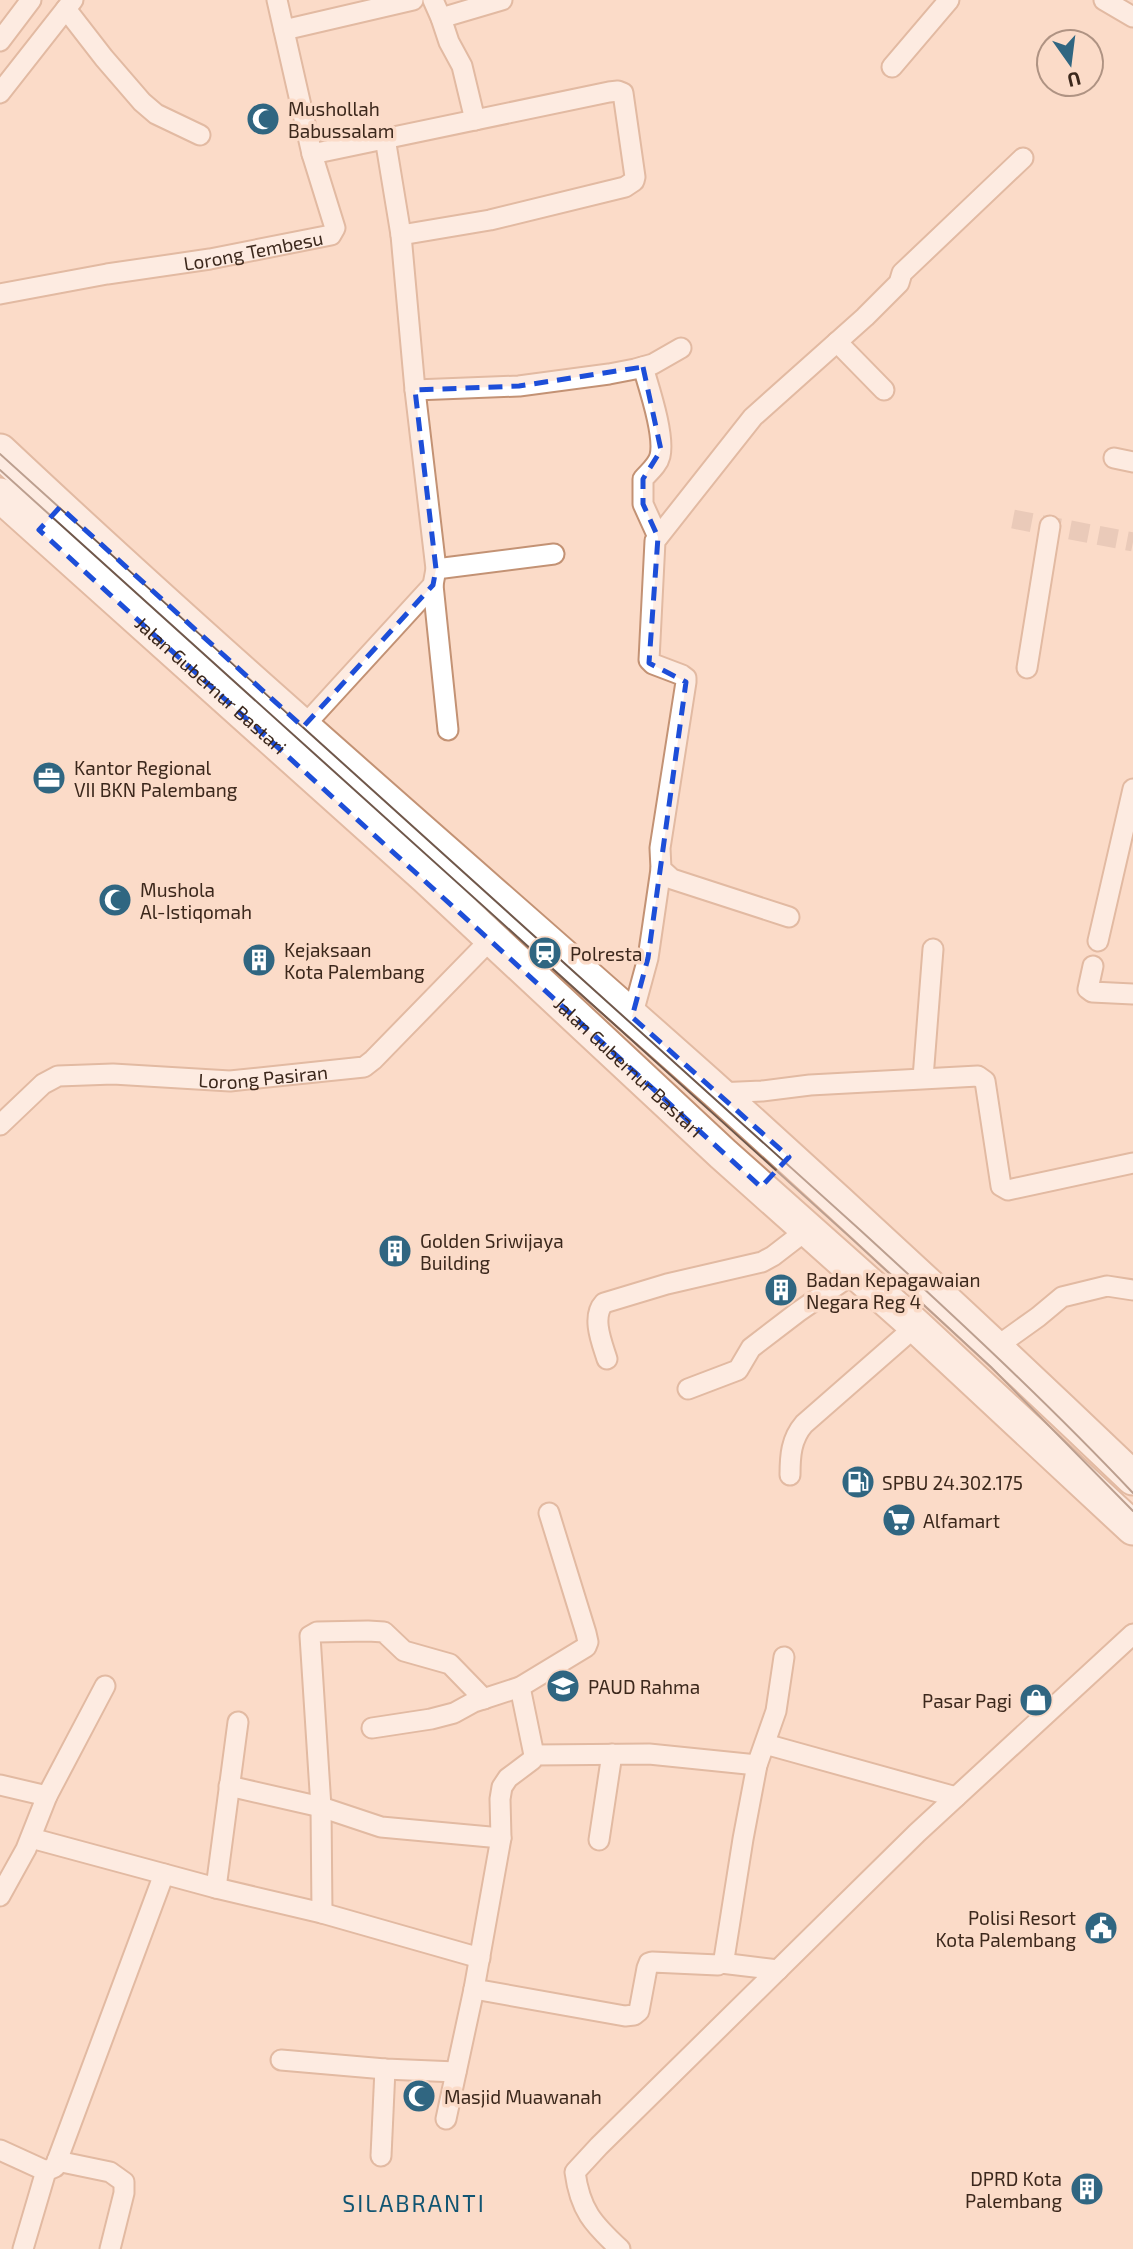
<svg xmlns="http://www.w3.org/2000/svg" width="1133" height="2249" viewBox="0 0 1133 2249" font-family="'Exo 2',sans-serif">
	<rect width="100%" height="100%" fill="#fbdbc8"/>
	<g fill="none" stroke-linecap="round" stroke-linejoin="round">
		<path stroke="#d5b7a6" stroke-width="19" stroke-dasharray="19 10" stroke-linecap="butt" d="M 1013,519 L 1133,542"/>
		<defs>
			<g id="street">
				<path d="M 277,0 L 312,154"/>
				<path d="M 433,0 L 441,18 L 502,0"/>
				<path d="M 1104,0 L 1133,17"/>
				<path d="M 66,9 L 104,58 L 142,102 L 156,114 L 200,135"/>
				<path d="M 441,18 L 449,42 L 462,66 L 475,120"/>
				<path d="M 284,30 L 413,0"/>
				<path d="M 0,41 L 31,0"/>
				<path d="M 892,67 L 949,0"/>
				<path d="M 0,93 L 73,0"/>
				<path id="s1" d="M 0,294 L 107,274 L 210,259 L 331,235 L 335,228 L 312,154 L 609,92 L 618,91 L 623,93 L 635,177 L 634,181 L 625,187 L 490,220 L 401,235"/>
				<path d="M 837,342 L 884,390"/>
				<path d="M 643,367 C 649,388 665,435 660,456 C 658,465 649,472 643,479 L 643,504 L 658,537"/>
				<path d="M 415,390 L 519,386 L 609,374 L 635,369 L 653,364 L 681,348"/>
				<path d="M 1114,458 L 1133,462"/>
				<path d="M 436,569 L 554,554"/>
				<path d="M 433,585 L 448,730"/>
				<path d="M 1027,668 L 1050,526"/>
				<path d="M 303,727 L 433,585 L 436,569 L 415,390 L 401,235 L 385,138"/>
				<path d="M 789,917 L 672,879 L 661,869 L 660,848 L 686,682 L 686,678 L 682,675 L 653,664 L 649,660 L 655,541 L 753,417 L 865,317 L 899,283 L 902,273 L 1023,158"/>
				<path d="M 1098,941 L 1133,789"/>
				<path d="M 1093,966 L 1088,989 L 1092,992 L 1133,994"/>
				<path d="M 632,1017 L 648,958 L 661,869"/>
				<path d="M 923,1078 L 933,949"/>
				<path d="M 717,1093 L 762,1091 L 810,1085 L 978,1076 L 985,1081 L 1001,1186 L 1008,1190 L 1133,1163"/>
				<path id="s2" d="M 0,1125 L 43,1084 L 58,1076 L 113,1074 L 230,1081 L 364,1067 L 373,1060 L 492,938"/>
				<path d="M 996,1347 L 1038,1317 L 1062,1297 L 1107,1286 L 1133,1290"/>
				<path d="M 607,1359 C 602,1343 591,1317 604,1303 L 667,1284 L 762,1262 L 773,1256 L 808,1229"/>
				<path d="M 688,1389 L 738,1370 L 751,1348 L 798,1312 L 856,1272"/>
				<path d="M 790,1475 C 790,1456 791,1439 804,1424 L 916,1326"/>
				<path d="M 520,1687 L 534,1755 L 532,1760 L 508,1778 L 502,1787 L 500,1799 L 501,1838 L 474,1989 L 625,2016 L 634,2015 L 639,2011 L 647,1968 L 649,1963 L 652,1962 L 718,1965 L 721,1963 L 778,1970"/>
				<path d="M 372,1728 L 431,1719 L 454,1713 L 474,1702 L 520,1687 L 586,1647 L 588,1642 L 586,1633 L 549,1513"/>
				<path d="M 765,1744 L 956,1797"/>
				<path d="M 534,1755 L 649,1754 L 757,1765"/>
				<path d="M 0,1785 L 47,1796 L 26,1849 L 0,1896"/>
				<path d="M 229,1786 L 321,1807 L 381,1827 L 501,1838"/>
				<path d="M 47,1796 L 105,1686"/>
				<path d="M 31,1838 L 216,1888 L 322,1913 L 321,1807 L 310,1636 L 317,1632 L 368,1631 L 384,1632 L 404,1651 L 450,1664 L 484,1699"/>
				<path d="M 599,1840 L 612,1754"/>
				<path d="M 216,1888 L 238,1722"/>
				<path d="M 322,1913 L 480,1958"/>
				<path d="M 721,1963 L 724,1959 L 743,1839 L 757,1765 L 776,1711 L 784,1657"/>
				<path d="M 281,2060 L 385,2069 L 456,2072"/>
				<path d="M 446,2119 L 474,1989"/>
				<path d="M 0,2150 L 46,2171"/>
				<path d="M 381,2156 L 385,2069"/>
				<path d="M 57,2161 L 110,2172 L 124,2182 L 124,2193 L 110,2249"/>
				<path d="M 23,2249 L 46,2171 L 55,2167 L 57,2161 L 164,1874"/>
				<path d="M 620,2249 C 593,2224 580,2210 575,2172 L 599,2146 L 917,1833 L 1133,1634"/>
			</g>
			<g id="highway">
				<path d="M 0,451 C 233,670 477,878 716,1091 C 857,1218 996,1347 1133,1478"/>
				<path id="s3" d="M 0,495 L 426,877 L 723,1154 L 916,1326 L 1133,1528"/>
			</g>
		</defs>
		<use href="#street" stroke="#c39274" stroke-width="23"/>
		<use href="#highway" stroke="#c39274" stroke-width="37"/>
		<use href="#street" stroke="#fff" stroke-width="19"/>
		<use href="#highway" stroke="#fff" stroke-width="33"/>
		<g stroke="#70584b" stroke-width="2">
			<path d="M 0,454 L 859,1229 C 953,1315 1046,1401 1133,1493"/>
			<path d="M 0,470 L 851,1238 L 991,1367 L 1133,1511"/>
		</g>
	</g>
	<path d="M0 0H1133V2249H0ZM 643,367 L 661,450 L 643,479 L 643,504 L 658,537 L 649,663 L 686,682 L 648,958 L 632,1017 L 789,1157 L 761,1187 L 39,530 L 60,507 L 303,727 L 433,585 L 436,569 L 415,390 L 519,386 Z" fill="#fbdbc8" fill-opacity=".55" fill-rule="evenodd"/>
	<path fill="none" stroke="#1d4ed8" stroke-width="5" stroke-dasharray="14 9" stroke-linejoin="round" d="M 643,367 L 661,450 L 643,479 L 643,504 L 658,537 L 649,663 L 686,682 L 648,958 L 632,1017 L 789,1157 L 761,1187 L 39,530 L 60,507 L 303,727 L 433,585 L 436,569 L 415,390 L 519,386 Z"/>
	<defs>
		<symbol id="mosque-disc" viewBox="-11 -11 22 22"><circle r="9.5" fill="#306681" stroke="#fbdbc8"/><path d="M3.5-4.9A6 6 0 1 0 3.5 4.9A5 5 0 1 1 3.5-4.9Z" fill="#fff"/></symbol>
		<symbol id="office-disc" viewBox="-11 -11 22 22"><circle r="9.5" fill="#306681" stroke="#fbdbc8"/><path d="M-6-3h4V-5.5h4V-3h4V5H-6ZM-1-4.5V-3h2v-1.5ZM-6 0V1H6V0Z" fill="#fff"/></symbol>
		<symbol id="station-disc" viewBox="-11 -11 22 22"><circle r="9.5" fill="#306681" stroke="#fbdbc8"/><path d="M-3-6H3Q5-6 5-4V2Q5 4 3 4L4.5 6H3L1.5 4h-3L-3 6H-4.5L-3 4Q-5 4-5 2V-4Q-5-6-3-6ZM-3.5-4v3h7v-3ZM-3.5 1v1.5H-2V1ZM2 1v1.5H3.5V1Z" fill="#fff"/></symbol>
		<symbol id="building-disc" viewBox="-11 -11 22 22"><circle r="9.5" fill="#306681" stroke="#fbdbc8"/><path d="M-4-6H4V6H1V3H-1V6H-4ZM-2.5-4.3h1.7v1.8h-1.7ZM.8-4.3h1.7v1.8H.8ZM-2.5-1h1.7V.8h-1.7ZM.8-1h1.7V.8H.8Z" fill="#fff"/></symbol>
		<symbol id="fuel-disc" viewBox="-11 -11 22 22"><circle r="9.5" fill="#306681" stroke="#fbdbc8"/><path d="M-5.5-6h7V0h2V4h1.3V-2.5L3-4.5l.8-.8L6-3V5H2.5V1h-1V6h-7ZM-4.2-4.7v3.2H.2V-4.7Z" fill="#fff"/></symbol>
		<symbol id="supermarket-disc" viewBox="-11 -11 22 22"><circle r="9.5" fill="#306681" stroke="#fbdbc8"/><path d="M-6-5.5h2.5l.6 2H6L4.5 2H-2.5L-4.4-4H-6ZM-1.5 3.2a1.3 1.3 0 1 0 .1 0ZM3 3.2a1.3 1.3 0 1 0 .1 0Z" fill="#fff"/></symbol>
		<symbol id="school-disc" viewBox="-11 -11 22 22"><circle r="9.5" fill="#306681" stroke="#fbdbc8"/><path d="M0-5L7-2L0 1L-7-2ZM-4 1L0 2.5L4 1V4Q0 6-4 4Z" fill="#fff"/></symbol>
		<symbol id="shop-disc" viewBox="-11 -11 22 22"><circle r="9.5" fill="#306681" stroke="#fbdbc8"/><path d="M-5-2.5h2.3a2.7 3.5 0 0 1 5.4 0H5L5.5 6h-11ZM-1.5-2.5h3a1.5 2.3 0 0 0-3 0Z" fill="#fff"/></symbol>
		<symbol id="civic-disc" viewBox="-11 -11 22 22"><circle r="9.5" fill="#306681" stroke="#fbdbc8"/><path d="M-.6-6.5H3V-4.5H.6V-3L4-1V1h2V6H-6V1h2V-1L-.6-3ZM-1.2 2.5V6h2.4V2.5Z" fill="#fff"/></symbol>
	</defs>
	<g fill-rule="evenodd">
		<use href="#mosque-disc" x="244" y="100" width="38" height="38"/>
		<use href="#office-disc" x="30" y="759" width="38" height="38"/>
		<use href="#mosque-disc" x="96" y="881" width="38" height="38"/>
		<use href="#station-disc" x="526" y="934" width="38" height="38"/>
		<use href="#building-disc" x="240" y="941" width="38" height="38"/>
		<use href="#building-disc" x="376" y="1232" width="38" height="38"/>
		<use href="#building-disc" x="762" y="1271" width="38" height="38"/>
		<use href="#fuel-disc" x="839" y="1463" width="38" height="38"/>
		<use href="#supermarket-disc" x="880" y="1501" width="38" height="38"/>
		<use href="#school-disc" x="544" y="1667" width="38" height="38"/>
		<use href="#shop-disc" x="1017" y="1681" width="38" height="38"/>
		<use href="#civic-disc" x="1082" y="1909" width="38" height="38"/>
		<use href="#mosque-disc" x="400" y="2077" width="38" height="38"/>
		<use href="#building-disc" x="1068" y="2170" width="38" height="38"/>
	</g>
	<g text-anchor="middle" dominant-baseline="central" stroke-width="7" stroke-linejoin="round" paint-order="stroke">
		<g font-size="19" fill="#3c281c" stroke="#fbdbc8" text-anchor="start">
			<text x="288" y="108">Mushollah<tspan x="288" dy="22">Babussalam</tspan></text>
			<text x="74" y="767">Kantor Regional<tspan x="74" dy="22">VII BKN Palembang</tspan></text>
			<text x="140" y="889">Mushola<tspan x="140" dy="22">Al-Istiqomah</tspan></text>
			<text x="284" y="949">Kejaksaan<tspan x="284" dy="22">Kota Palembang</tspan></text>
			<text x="570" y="953">Polresta</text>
			<text x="420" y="1240">Golden Sriwijaya<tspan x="420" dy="22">Building</tspan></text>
			<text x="806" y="1279">Badan Kepagawaian<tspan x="806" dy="22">Negara Reg 4</tspan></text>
			<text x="882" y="1482">SPBU 24.302.175</text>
			<text x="923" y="1520">Alfamart</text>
			<text x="588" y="1686">PAUD Rahma</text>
			<text x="1012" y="1700" text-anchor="end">Pasar Pagi</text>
			<text x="1076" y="1917" text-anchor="end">Polisi Resort<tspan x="1076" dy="22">Kota Palembang</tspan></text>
			<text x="444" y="2096">Masjid Muawanah</text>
			<text x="1062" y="2178" text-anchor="end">DPRD Kota<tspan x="1062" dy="22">Palembang</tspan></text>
		</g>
		<g font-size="19" fill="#3c281c" stroke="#fbdbc8">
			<text stroke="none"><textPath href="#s1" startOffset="257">Lorong Tembesu</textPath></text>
			<text stroke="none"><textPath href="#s3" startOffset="284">Jalan Gubernur Bastari</textPath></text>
			<text stroke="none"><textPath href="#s3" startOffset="850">Jalan Gubernur Bastari</textPath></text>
			<text stroke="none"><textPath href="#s2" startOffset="282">Lorong Pasiran</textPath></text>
		</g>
		<g font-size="23" letter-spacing="2" fill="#115572" stroke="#fbdbc8">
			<text x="414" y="2203">SILABRANTI</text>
		</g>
	</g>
	<g transform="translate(1070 63) rotate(166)"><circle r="33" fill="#fbdbc8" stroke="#af9383" stroke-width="2"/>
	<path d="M0-5L12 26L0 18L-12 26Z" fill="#306681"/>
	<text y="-10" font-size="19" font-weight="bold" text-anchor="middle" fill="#3c281c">U</text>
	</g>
</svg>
